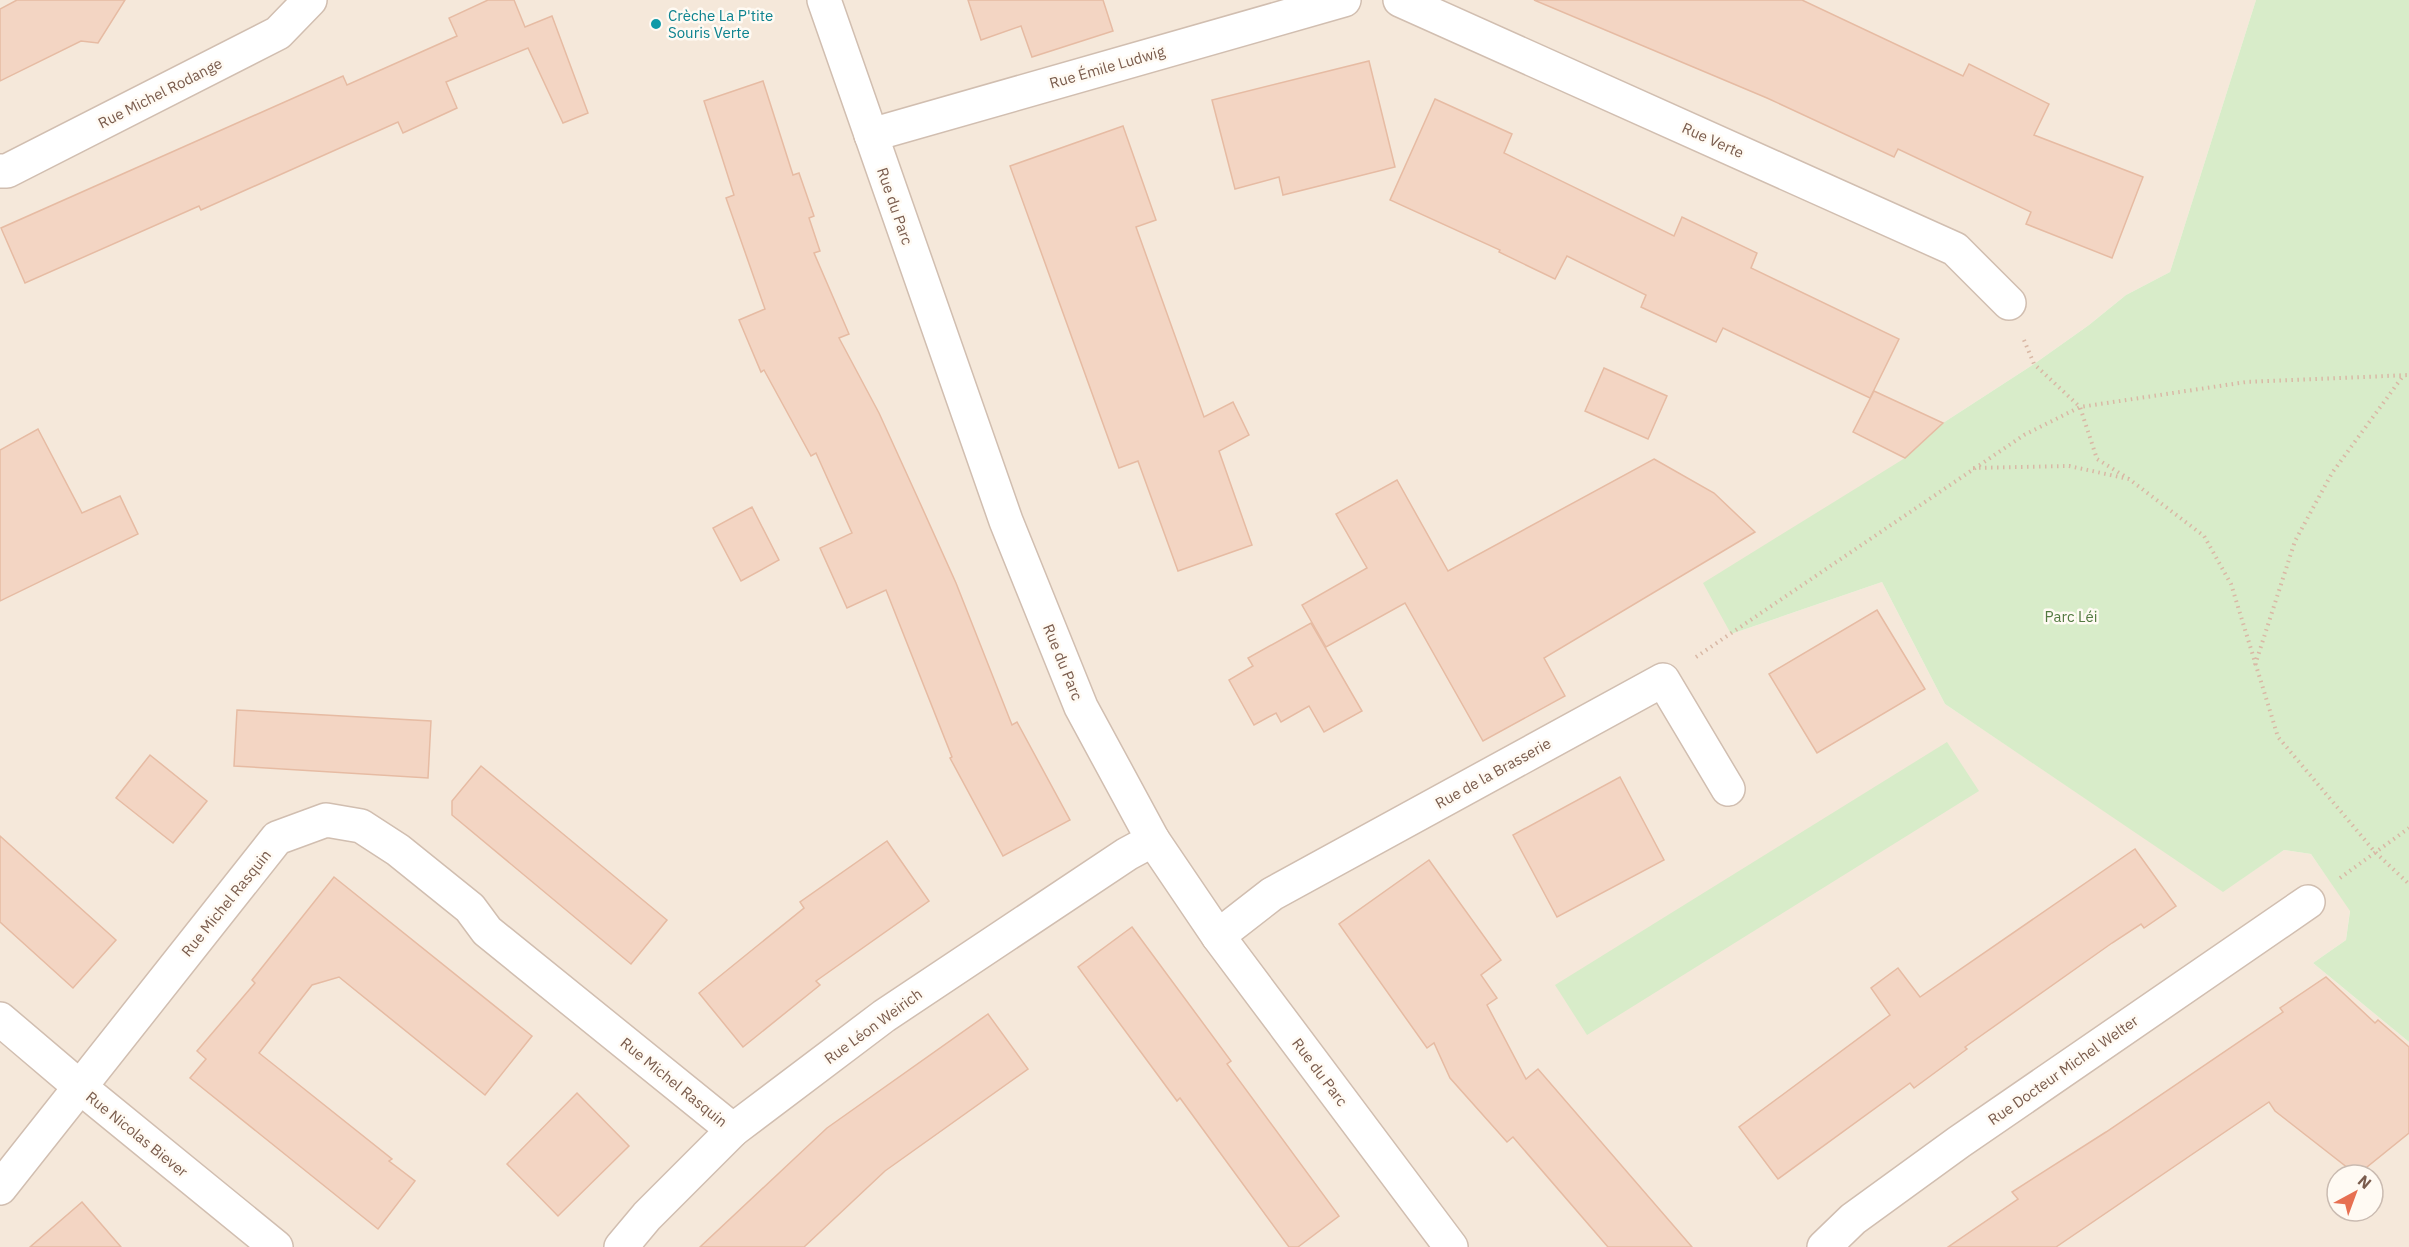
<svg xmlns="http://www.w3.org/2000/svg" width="2409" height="1247" viewBox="0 0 2409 1247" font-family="'IBM Plex Sans',sans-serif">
	<rect width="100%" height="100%" fill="#fdf6ec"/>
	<path fill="#f5e8da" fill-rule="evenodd" d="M 0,0 L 2256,0 L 2170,272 L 2126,295 L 2089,325 L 2034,364 L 1943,423 L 1905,458 L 1731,634 L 1882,582 L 1945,704 L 2223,891 L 2284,850 L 2311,854 L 2350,910 L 2346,940 L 2313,963 L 2409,1042 L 2409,1247 L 0,1247 ZM 2337,1175 L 2373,1175 L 2373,1211 L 2337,1211 Z"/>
	<g fill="#d8ecc9">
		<path d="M 2256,0 L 2409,0 L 2409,1042 L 2313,963 L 2346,940 L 2350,911 L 2311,854 L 2284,850 L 2223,892 L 1945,704 L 1882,582 L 1731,634 L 1703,583 L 1905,458 L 1943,423 L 2034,364 L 2089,325 L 2126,295 L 2170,272 Z"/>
		<path d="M 1947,742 L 1979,791 L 1587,1035 L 1555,985 Z"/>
	</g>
	<g fill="#f3d5c3" stroke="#e6bba3" stroke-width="1.5">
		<path d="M 17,0 L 125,0 L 98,43 L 81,41 L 0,81 L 0,9 Z"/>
		<path d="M 488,0 L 514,0 L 525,27 L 552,16 L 588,113 L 563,123 L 528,48 L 446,82 L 457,108 L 403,133 L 398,122 L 201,210 L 199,206 L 25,283 L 1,228 L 343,76 L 347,85 L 457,36 L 449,18 Z"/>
		<path d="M 968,0 L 1103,0 L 1113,31 L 1032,57 L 1021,26 L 981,40 Z"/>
		<path d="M 1534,0 L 1802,0 L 1963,76 L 1969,64 L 2049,104 L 2034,135 L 2143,177 L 2112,258 L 2026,224 L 2031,212 L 1898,149 L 1894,157 L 1767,98 Z"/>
		<path d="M 1369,61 L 1395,167 L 1283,195 L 1279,177 L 1235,189 L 1212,100 Z"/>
		<path d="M 763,81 L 793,175 L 799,173 L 814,216 L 809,218 L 820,251 L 814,253 L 849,334 L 839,338 L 879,413 L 920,503 L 956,583 L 1012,725 L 1017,722 L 1070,820 L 1003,856 L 950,758 L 952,757 L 886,590 L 847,608 L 820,548 L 852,533 L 816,453 L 811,456 L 764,370 L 761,372 L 739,320 L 765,309 L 726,198 L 734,195 L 704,101 Z"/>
		<path d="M 1435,99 L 1512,134 L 1504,153 L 1674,236 L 1682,217 L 1757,253 L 1751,268 L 1899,339 L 1870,398 L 1723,328 L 1716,342 L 1641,307 L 1646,295 L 1567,256 L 1555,279 L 1499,252 L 1500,250 L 1390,200 Z"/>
		<path d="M 1123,126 L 1156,220 L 1136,227 L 1204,417 L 1233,402 L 1249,435 L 1219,451 L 1252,545 L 1178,571 L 1138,461 L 1119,468 L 1010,166 Z"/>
		<path d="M 1604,368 L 1667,396 L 1648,439 L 1585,411 Z"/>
		<path d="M 1874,391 L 1943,423 L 1905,458 L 1853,432 Z"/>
		<path d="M 38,429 L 82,513 L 120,496 L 138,534 L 0,601 L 0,450 Z"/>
		<path d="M 1654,459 L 1714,493 L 1755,532 L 1544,658 L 1565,696 L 1483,741 L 1405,603 L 1326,647 L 1302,605 L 1367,568 L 1336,514 L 1397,480 L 1448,571 Z"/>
		<path d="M 752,507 L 779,560 L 741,581 L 713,528 Z"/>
		<path d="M 1877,610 L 1925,689 L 1817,753 L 1769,674 Z"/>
		<path d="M 1311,623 L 1362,711 L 1324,732 L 1309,706 L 1281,722 L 1276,713 L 1254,725 L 1229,680 L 1253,666 L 1248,658 Z"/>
		<path d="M 237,710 L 431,721 L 428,778 L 234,766 Z"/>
		<path d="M 150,755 L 207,801 L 173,843 L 116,798 Z"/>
		<path d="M 481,766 L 667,920 L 631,964 L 452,815 L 452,801 Z"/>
		<path d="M 1620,777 L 1664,860 L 1557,917 L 1513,835 Z"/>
		<path d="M 0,836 L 116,940 L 73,988 L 0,922 Z"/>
		<path d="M 887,841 L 929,901 L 816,981 L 820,985 L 743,1047 L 699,993 L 804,908 L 800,902 Z"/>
		<path d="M 2135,849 L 2176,906 L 2144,928 L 2141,924 L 2112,943 L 1965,1047 L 1967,1049 L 1914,1088 L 1910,1083 L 1778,1179 L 1739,1127 L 1890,1015 L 1871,988 L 1898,968 L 1920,997 Z"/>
		<path d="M 1429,860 L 1501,960 L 1481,975 L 1497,998 L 1487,1005 L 1526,1079 L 1538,1069 L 1692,1247 L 1608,1247 L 1513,1137 L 1507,1142 L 1450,1078 L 1434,1043 L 1427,1048 L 1339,924 Z"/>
		<path d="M 334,877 L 532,1036 L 485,1095 L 339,977 L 312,985 L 259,1053 L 392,1159 L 389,1161 L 415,1181 L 378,1229 L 190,1078 L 206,1059 L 197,1051 L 255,983 L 252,980 Z"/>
		<path d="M 1132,927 L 1231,1061 L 1227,1064 L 1339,1216 L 1298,1247 L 1289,1247 L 1180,1098 L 1177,1101 L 1078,967 Z"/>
		<path d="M 2326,977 L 2375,1023 L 2378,1020 L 2409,1047 L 2409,1133 L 2357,1175 L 2275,1111 L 2269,1102 L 2056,1247 L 1948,1247 L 2018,1199 L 2012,1192 L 2106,1132 L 2283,1012 L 2280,1008 Z"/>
		<path d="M 988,1014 L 1028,1069 L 885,1171 L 804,1247 L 700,1247 L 827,1128 Z"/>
		<path d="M 577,1093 L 629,1146 L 558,1216 L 507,1164 Z"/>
		<path d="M 82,1202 L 121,1247 L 30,1247 Z"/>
	</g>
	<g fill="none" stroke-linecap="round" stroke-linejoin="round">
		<defs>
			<g id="street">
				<path d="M 824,0 L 1006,521 L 1081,707 L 1153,840 L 1218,936 L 1451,1247"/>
				<path d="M 1400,0 L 1955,249 L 2009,303"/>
				<path d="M 871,135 L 1344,0"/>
				<path d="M 0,171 L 7,171 L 278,33 L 310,0"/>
				<path d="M 1218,936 L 1272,894 L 1663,680 L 1728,789"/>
				<path d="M 0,1019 L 80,1087 L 276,1247"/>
				<path d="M 0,1188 L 277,838 L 326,820 L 361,826 L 398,850 L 470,908 L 487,931 L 733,1130"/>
				<path d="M 621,1247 L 647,1216 L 733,1130 L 884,1016 L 1127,854 L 1153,840"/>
				<path d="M 1824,1247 L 1853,1219 L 1959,1142 L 2308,902"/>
			</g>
		</defs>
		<use href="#street" stroke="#d1beb0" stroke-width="36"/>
		<g stroke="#d9b8a5" stroke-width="4" stroke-dasharray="1.5 4.5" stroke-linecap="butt">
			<path d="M 2024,340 L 2034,364 L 2080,407 L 2097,459 L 2126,477"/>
			<path d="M 1973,468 L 2069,466 L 2129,479 L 2204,536 L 2231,584 L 2278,737 L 2375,852 L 2409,884"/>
			<path d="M 1696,657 L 2024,435 L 2080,407 L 2246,382 L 2409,375"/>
			<path d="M 2255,665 L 2295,541 L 2332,473 L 2403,376"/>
			<path d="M 2340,878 L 2409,828"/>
		</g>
		<use href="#street" stroke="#fff" stroke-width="33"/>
	</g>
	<circle fill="#0f9aa8" stroke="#fffaf3" stroke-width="2" cx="656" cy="24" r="6"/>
	<g text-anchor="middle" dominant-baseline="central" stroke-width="5" stroke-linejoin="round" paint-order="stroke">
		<g font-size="15" fill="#0d838f" stroke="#fffaf3" text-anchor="start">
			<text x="668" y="15">Crèche La P'tite<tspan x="668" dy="17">Souris Verte</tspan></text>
		</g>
		<g font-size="15" fill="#7a5c4d" stroke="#fffaf3">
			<text transform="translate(1107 67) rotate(-16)">Rue Émile Ludwig</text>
			<text transform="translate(160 93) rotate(-27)">Rue Michel Rodange</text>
			<text transform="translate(1713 140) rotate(24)">Rue Verte</text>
			<text transform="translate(895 206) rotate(71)">Rue du Parc</text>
			<text transform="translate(1063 662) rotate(68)">Rue du Parc</text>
			<text transform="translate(1493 773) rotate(-29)">Rue de la Brasserie</text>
			<text transform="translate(226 903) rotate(-51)">Rue Michel Rasquin</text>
			<text transform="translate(873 1026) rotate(-36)">Rue Léon Weirich</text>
			<text transform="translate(2063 1070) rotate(-35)">Rue Docteur Michel Welter</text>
			<text transform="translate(1320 1072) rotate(53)">Rue du Parc</text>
			<text transform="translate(674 1082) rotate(39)">Rue Michel Rasquin</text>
			<text transform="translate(137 1134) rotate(39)">Rue Nicolas Biever</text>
		</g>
		<g font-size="15" fill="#537a41" stroke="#fffaf3">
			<text x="2071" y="616">Parc Léi</text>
		</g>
	</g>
	<g transform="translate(2355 1193) rotate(41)"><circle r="28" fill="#fffaf3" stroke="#cabbb1" stroke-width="1.5"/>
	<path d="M0-4.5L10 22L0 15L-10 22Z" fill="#e76f51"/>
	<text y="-9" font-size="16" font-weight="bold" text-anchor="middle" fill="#7a5c4d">N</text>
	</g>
</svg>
